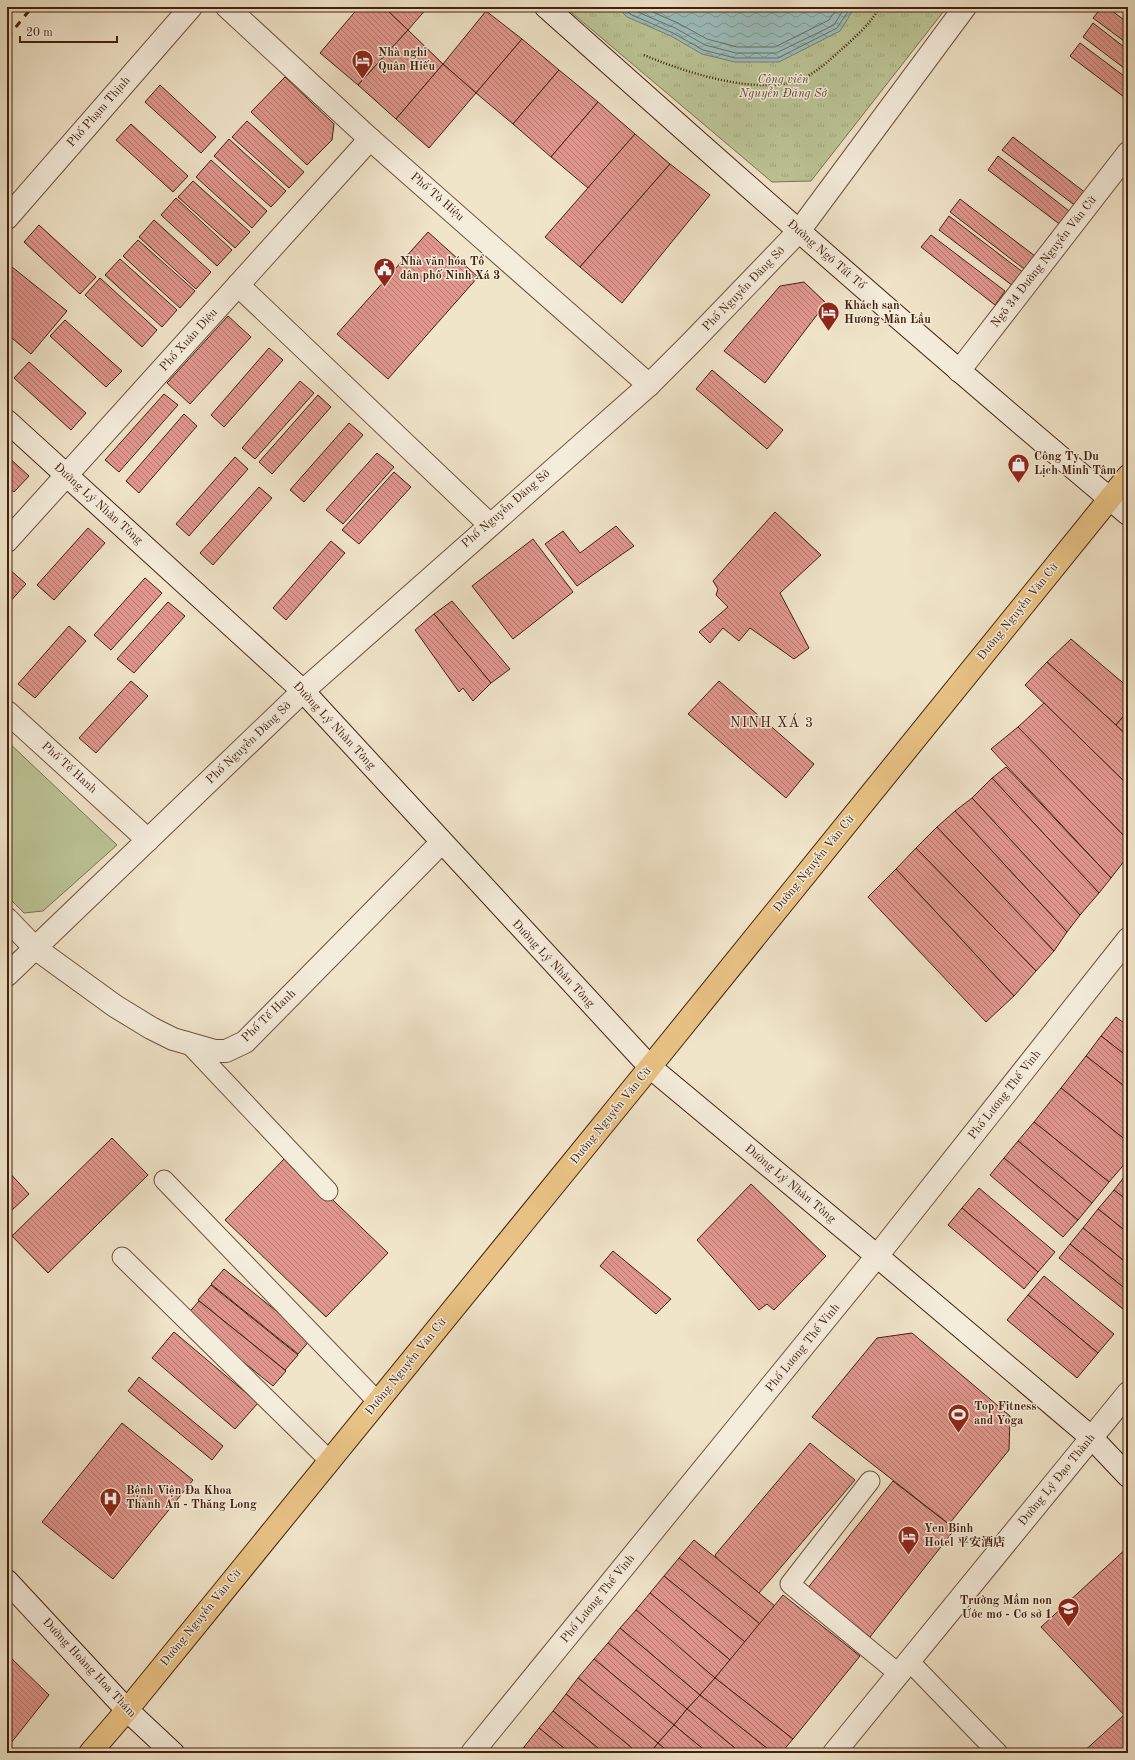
<svg xmlns="http://www.w3.org/2000/svg" width="1135" height="1760" viewBox="0 0 1135 1760" font-family="'Old Standard TT','Noto Serif SC',serif">
	<defs>
		<pattern id="park-tufts" width="24" height="20" patternUnits="userSpaceOnUse"><rect width="24" height="20" fill="#bbc495"/><path d="M3 7l-1-3M5 7V3M7 7l1-3M15 17l-1-3M17 17v-4M19 17l1-3" fill="none" stroke="#a2a87f"/></pattern>
		<pattern id="water-waves" width="16" height="10" patternUnits="userSpaceOnUse"><rect width="16" height="10" fill="#9bbebc"/><path d="M0 5q4-4 8 0t8 0" fill="none" stroke="#809a97"/></pattern>
		<pattern id="building-back-hatch" width="6" height="6" patternUnits="userSpaceOnUse"><rect width="6" height="6" fill="#e0968d"/><path d="M-1 5l2 2M0 0l6 6M5-1l2 2" fill="none" stroke="#b77a72"/></pattern>
	</defs>
	<rect width="100%" height="100%" fill="#f0e4c9"/>
	<filter id="stains"><feTurbulence type="fractalNoise" baseFrequency=".005" numOctaves="4"/><feColorMatrix values="0 0 0 0 .2 0 0 0 0 .09 0 0 0 0 .02 0 0 0 .5 -.17"/></filter>
	<radialGradient id="worn" r=".72"><stop offset=".6" stop-color="#630" stop-opacity="0"/><stop offset="1" stop-color="#630" stop-opacity=".3"/></radialGradient>
	<path fill="url(#park-tufts)" stroke="#7f7252" d="M 565,7 L 947,7 L 811,181 L 772,182 Z"/>
	<path fill="#bbc495" stroke="#7f7252" d="M 7,741 L 117,845 L 43,911 L 24,913 L 7,896 Z"/>
	<path fill="url(#water-waves)" stroke="#787f77" d="M 617,7 L 855,7 L 840,31 L 779,62 L 735,62 L 702,54 L 671,36 L 627,17 Z"/>
	<g fill="none" stroke-linecap="round" stroke-linejoin="round">
		<g stroke="#6f7066" stroke-width="1">
			<path d="M 623,7 L 630,14 L 673,33 L 703,50 L 735,58 L 778,58 L 837,28 L 851,7"/>
			<path d="M 630,7 L 633,10 L 675,28 L 705,45 L 736,53 L 776,53 L 834,25 L 845,7"/>
			<path d="M 641,7 L 678,23 L 707,39 L 737,47 L 775,47 L 829,20 L 838,7"/>
		</g>
	</g>
	<g fill="url(#building-back-hatch)" stroke="#43210f">
		<path d="M 359,7 L 384,7 L 408,30 L 358,85 L 320,53 Z"/>
		<path d="M 384,7 L 428,7 L 408,30 Z"/>
		<path d="M 1102,7 L 1107,7 L 1128,23 L 1128,44 L 1093,18 Z"/>
		<path d="M 1117,7 L 1128,7 L 1128,16 Z"/>
		<path d="M 486,11 L 522,39 L 476,93 L 443,64 Z"/>
		<path d="M 1093,23 L 1128,50 L 1128,71 L 1083,37 Z"/>
		<path d="M 408,30 L 443,64 L 396,119 L 358,85 Z"/>
		<path d="M 522,39 L 559,70 L 513,124 L 476,93 Z"/>
		<path d="M 1080,43 L 1128,79 L 1128,100 L 1070,56 Z"/>
		<path d="M 443,64 L 476,93 L 429,148 L 396,119 Z"/>
		<path d="M 559,70 L 598,102 L 551,157 L 513,124 Z"/>
		<path d="M 285,77 L 334,124 L 332,140 L 307,165 L 251,112 Z"/>
		<path d="M 160,85 L 216,137 L 201,153 L 145,102 Z"/>
		<path d="M 598,102 L 635,134 L 588,188 L 551,157 Z"/>
		<path d="M 247,121 L 304,172 L 289,188 L 232,137 Z"/>
		<path d="M 131,124 L 188,176 L 173,192 L 116,140 Z"/>
		<path d="M 635,134 L 670,164 L 580,267 L 545,237 Z"/>
		<path d="M 1013,137 L 1087,194 L 1077,207 L 1002,150 Z"/>
		<path d="M 229,139 L 286,191 L 271,207 L 214,156 Z"/>
		<path d="M 998,156 L 1073,214 L 1062,226 L 988,170 Z"/>
		<path d="M 211,160 L 267,211 L 252,228 L 196,177 Z"/>
		<path d="M 670,164 L 710,195 L 622,303 L 580,267 Z"/>
		<path d="M 193,181 L 250,232 L 235,248 L 178,197 Z"/>
		<path d="M 176,198 L 232,250 L 217,266 L 161,215 Z"/>
		<path d="M 960,199 L 1035,256 L 1024,269 L 950,212 Z"/>
		<path d="M 949,216 L 1024,273 L 1013,286 L 939,230 Z"/>
		<path d="M 154,220 L 211,272 L 196,289 L 139,237 Z"/>
		<path d="M 39,225 L 96,277 L 80,294 L 24,242 Z"/>
		<path d="M 428,232 L 478,277 L 388,379 L 337,334 Z"/>
		<path d="M 931,235 L 1005,291 L 995,305 L 921,247 Z"/>
		<path d="M 138,240 L 195,291 L 180,308 L 123,256 Z"/>
		<path d="M 120,259 L 177,310 L 162,327 L 105,275 Z"/>
		<path d="M 7,263 L 67,311 L 31,354 L 7,334 Z"/>
		<path d="M 100,278 L 157,330 L 142,347 L 85,295 Z"/>
		<path d="M 804,282 L 826,303 L 765,383 L 724,351 L 780,286 Z"/>
		<path d="M 228,316 L 251,337 L 190,404 L 167,383 Z"/>
		<path d="M 65,320 L 122,371 L 106,387 L 50,336 Z"/>
		<path d="M 269,348 L 283,360 L 224,427 L 211,415 Z"/>
		<path d="M 29,362 L 86,413 L 71,430 L 14,378 Z"/>
		<path d="M 712,370 L 783,430 L 767,449 L 696,389 Z"/>
		<path d="M 300,381 L 314,393 L 255,459 L 242,448 Z"/>
		<path d="M 164,394 L 178,405 L 119,472 L 105,460 Z"/>
		<path d="M 318,395 L 331,407 L 272,474 L 259,462 Z"/>
		<path d="M 184,414 L 197,426 L 139,493 L 126,481 Z"/>
		<path d="M 349,423 L 363,435 L 304,502 L 290,490 Z"/>
		<path d="M 377,453 L 394,467 L 343,524 L 326,510 Z"/>
		<path d="M 7,456 L 29,476 L 14,492 L 7,486 Z"/>
		<path d="M 235,457 L 248,469 L 189,536 L 176,524 Z"/>
		<path d="M 394,472 L 411,487 L 359,544 L 342,530 Z"/>
		<path d="M 259,487 L 272,498 L 213,565 L 200,553 Z"/>
		<path d="M 775,512 L 821,555 L 780,593 L 809,648 L 794,659 L 750,628 L 739,641 L 723,628 L 710,643 L 699,632 L 728,607 L 716,595 L 718,589 L 713,581 Z"/>
		<path d="M 616,526 L 634,546 L 577,586 L 545,544 L 563,531 L 580,553 Z"/>
		<path d="M 88,528 L 105,543 L 54,600 L 37,585 Z"/>
		<path d="M 533,539 L 573,592 L 513,639 L 472,586 Z"/>
		<path d="M 331,541 L 345,553 L 286,620 L 273,608 Z"/>
		<path d="M 9,569 L 26,584 L 7,605 L 7,571 Z"/>
		<path d="M 145,578 L 162,593 L 111,650 L 94,635 Z"/>
		<path d="M 452,601 L 510,669 L 491,683 L 434,614 Z"/>
		<path d="M 168,602 L 185,616 L 134,673 L 117,659 Z"/>
		<path d="M 434,614 L 491,683 L 473,701 L 463,688 L 459,692 L 415,630 Z"/>
		<path d="M 69,626 L 86,641 L 35,698 L 18,684 Z"/>
		<path d="M 1071,639 L 1128,687 L 1128,711 L 1116,725 L 1047,662 Z"/>
		<path d="M 1047,662 L 1128,736 L 1128,785 L 1025,685 Z"/>
		<path d="M 131,681 L 148,696 L 96,753 L 79,738 Z"/>
		<path d="M 719,681 L 814,764 L 786,798 L 688,714 Z"/>
		<path d="M 1044,703 L 1128,785 L 1128,840 L 1018,727 Z"/>
		<path d="M 1126,713 L 1128,715 L 1128,736 L 1116,725 Z"/>
		<path d="M 1018,727 L 1128,840 L 1128,856 L 1111,878 L 991,749 Z"/>
		<path d="M 1006,767 L 1111,878 L 1099,893 L 992,778 Z"/>
		<path d="M 992,778 L 1099,893 L 1080,915 L 972,798 Z"/>
		<path d="M 972,798 L 1080,915 L 1067,932 L 955,811 Z"/>
		<path d="M 955,811 L 1067,932 L 1054,951 L 937,827 Z"/>
		<path d="M 937,827 L 1054,951 L 1036,971 L 916,848 Z"/>
		<path d="M 916,848 L 1036,971 L 1014,996 L 896,869 Z"/>
		<path d="M 896,869 L 1014,996 L 986,1022 L 868,897 Z"/>
		<path d="M 1128,997 L 1128,1006 L 1124,1002 Z"/>
		<path d="M 1116,1017 L 1128,1026 L 1128,1057 L 1101,1036 Z"/>
		<path d="M 1101,1036 L 1128,1057 L 1128,1089 L 1086,1056 Z"/>
		<path d="M 1086,1056 L 1128,1089 L 1128,1142 L 1061,1088 Z"/>
		<path d="M 1061,1088 L 1128,1142 L 1128,1160 L 1109,1182 L 1034,1122 Z"/>
		<path d="M 1034,1122 L 1109,1182 L 1092,1203 L 1018,1141 Z"/>
		<path d="M 112,1138 L 148,1175 L 48,1273 L 12,1236 Z"/>
		<path d="M 1018,1141 L 1092,1203 L 1078,1220 L 1004,1158 Z"/>
		<path d="M 287,1156 L 388,1253 L 326,1317 L 225,1220 Z"/>
		<path d="M 1004,1158 L 1078,1220 L 1063,1237 L 990,1175 Z"/>
		<path d="M 7,1170 L 29,1194 L 9,1213 L 7,1210 Z"/>
		<path d="M 1128,1172 L 1128,1201 L 1114,1190 Z"/>
		<path d="M 751,1184 L 826,1256 L 774,1310 L 767,1304 L 759,1310 L 697,1240 Z"/>
		<path d="M 979,1188 L 1055,1252 L 1038,1272 L 962,1208 Z"/>
		<path d="M 1114,1190 L 1128,1201 L 1128,1233 L 1098,1209 Z"/>
		<path d="M 962,1208 L 1038,1272 L 1024,1289 L 948,1225 Z"/>
		<path d="M 1098,1209 L 1128,1233 L 1128,1264 L 1083,1228 Z"/>
		<path d="M 1083,1228 L 1128,1264 L 1128,1291 L 1070,1244 Z"/>
		<path d="M 1070,1244 L 1128,1291 L 1128,1313 L 1059,1258 Z"/>
		<path d="M 613,1251 L 671,1299 L 656,1314 L 600,1266 Z"/>
		<path d="M 224,1269 L 311,1339 L 298,1354 L 211,1284 Z"/>
		<path d="M 1044,1276 L 1114,1334 L 1098,1353 L 1028,1295 Z"/>
		<path d="M 211,1285 L 298,1355 L 285,1370 L 198,1300 Z"/>
		<path d="M 1028,1295 L 1098,1353 L 1077,1378 L 1007,1320 Z"/>
		<path d="M 199,1301 L 286,1371 L 273,1386 L 186,1316 Z"/>
		<path d="M 174,1332 L 258,1403 L 235,1429 L 152,1358 Z"/>
		<path d="M 912,1333 L 1010,1416 L 1009,1450 L 949,1524 L 812,1417 L 877,1338 Z"/>
		<path d="M 139,1377 L 223,1446 L 212,1460 L 128,1391 Z"/>
		<path d="M 122,1423 L 193,1480 L 113,1579 L 42,1522 Z"/>
		<path d="M 810,1443 L 855,1480 L 759,1593 L 717,1559 L 715,1555 Z"/>
		<path d="M 893,1481 L 955,1529 L 870,1637 L 807,1589 Z"/>
		<path d="M 694,1540 L 775,1606 L 760,1624 L 679,1558 Z"/>
		<path d="M 1128,1547 L 1128,1719 L 1041,1627 Z"/>
		<path d="M 679,1558 L 760,1624 L 745,1642 L 664,1576 Z"/>
		<path d="M 664,1576 L 745,1642 L 730,1660 L 650,1593 Z"/>
		<path d="M 650,1593 L 730,1660 L 715,1678 L 635,1611 Z"/>
		<path d="M 783,1595 L 860,1656 L 793,1739 L 715,1678 Z"/>
		<path d="M 636,1610 L 715,1678 L 700,1695 L 620,1628 Z"/>
		<path d="M 620,1628 L 700,1695 L 687,1709 L 608,1643 Z"/>
		<path d="M 608,1643 L 687,1709 L 674,1725 L 594,1659 Z"/>
		<path d="M 7,1654 L 49,1695 L 7,1748 Z"/>
		<path d="M 594,1659 L 674,1725 L 658,1743 L 578,1678 Z"/>
		<path d="M 578,1678 L 658,1743 L 650,1753 L 638,1753 L 566,1694 Z"/>
		<path d="M 715,1678 L 793,1739 L 781,1753 L 773,1753 L 700,1695 Z"/>
		<path d="M 566,1694 L 638,1753 L 604,1753 L 553,1711 Z"/>
		<path d="M 700,1695 L 773,1753 L 741,1753 L 687,1709 Z"/>
		<path d="M 687,1709 L 741,1753 L 708,1753 L 674,1725 Z"/>
		<path d="M 553,1711 L 604,1753 L 570,1753 L 539,1728 Z"/>
		<path d="M 1124,1715 L 1128,1719 L 1128,1753 L 1082,1753 Z"/>
		<path d="M 674,1725 L 708,1753 L 670,1753 L 658,1743 Z"/>
		<path d="M 539,1728 L 570,1753 L 531,1753 L 524,1747 Z"/>
		<path d="M 658,1743 L 670,1753 L 650,1753 Z"/>
		<path d="M 524,1747 L 531,1753 L 519,1753 Z"/>
	</g>
	<g fill="none" stroke-linecap="round" stroke-linejoin="round">
		<defs>
			<g id="lane">
				<path d="M 190,1045 L 328,1191"/>
				<path d="M 164,1180 L 378,1402"/>
				<path d="M 122,1257 L 330,1461"/>
				<path d="M 870,1481 L 790,1584 L 899,1674"/>
				<path d="M 909,1661 L 998,1753"/>
			</g>
			<g id="street">
				<path d="M 227,7 L 370,139 L 649,385"/>
				<path d="M 7,218 L 191,7"/>
				<path d="M 238,285 L 489,524"/>
				<path d="M 959,371 L 1128,153"/>
				<path d="M 7,541 L 370,139"/>
				<path d="M 7,712 L 148,840"/>
				<path d="M 7,919 L 35,948 L 115,1006 L 151,1028 L 173,1039 L 215,1051 L 226,1051 L 245,1042 L 441,843"/>
				<path d="M 7,975 L 303,691 L 649,385 L 691,343 L 799,231 L 965,7"/>
				<path d="M 472,1753 L 877,1256 L 1128,939"/>
				<path d="M 834,1753 L 1128,1393"/>
			</g>
			<g id="secondary">
				<path d="M 546,7 C 738,178 931,349 1128,514"/>
				<path d="M 7,421 L 303,691 L 650,1067 L 877,1256 L 1092,1438 L 1128,1476"/>
				<path d="M 7,1581 L 127,1710 L 173,1753"/>
			</g>
			<path id="primary" d="M 90,1753 L 127,1710 L 650,1067 L 1128,476"/>
		</defs>
		<use href="#lane" stroke="#6e523e" stroke-width="21"/>
		<use href="#street" stroke="#6e523e" stroke-width="24"/>
		<use href="#secondary" stroke="#43210f" stroke-width="24"/>
		<use href="#primary" stroke="#43210f" stroke-width="24"/>
		<path stroke="#43210f" stroke-width="2.5" stroke-dasharray="1 2" stroke-linecap="butt" d="M 644,55 C 684,72 762,98 804,78 C 818,71 831,59 843,48 C 855,37 873,22 879,7"/>
		<use href="#lane" stroke="#f5eddc" stroke-width="19"/>
		<use href="#street" stroke="#f5eddc" stroke-width="22"/>
		<use href="#secondary" stroke="#f5eddc" stroke-width="22"/>
		<use href="#primary" stroke="#e8c284" stroke-width="22"/>
		<path stroke="#43210f" stroke-width="3" stroke-dasharray="7 7" stroke-linecap="butt" d="M 7,38 L 32,7"/>
	</g>
	<defs>
		<symbol id="hotel-pin" viewBox="-11 -11 22 30"><path d="M0 17L-7.5 6A9.5 9.5 0 1 1 7.5 6Z" fill="#8f2418" stroke="#f5eddc"/><path d="M-6-4.5h1.5V1H6V5H4.5V3h-9V5H-6ZM-4 0a1.8 1.8 0 1 1 3.6 0ZM.5 0V-2.5h3Q6-2.5 6 0Z" fill="#fff"/></symbol>
		<symbol id="civic-pin" viewBox="-11 -11 22 30"><path d="M0 17L-7.5 6A9.5 9.5 0 1 1 7.5 6Z" fill="#8f2418" stroke="#f5eddc"/><path d="M-.6-6.5H3V-4.5H.6V-3L4-1V1h2V6H-6V1h2V-1L-.6-3ZM-1.2 2.5V6h2.4V2.5Z" fill="#fff"/></symbol>
		<symbol id="shop-pin" viewBox="-11 -11 22 30"><path d="M0 17L-7.5 6A9.5 9.5 0 1 1 7.5 6Z" fill="#8f2418" stroke="#f5eddc"/><path d="M-5-2.5h2.3a2.7 3.5 0 0 1 5.4 0H5L5.5 6h-11ZM-1.5-2.5h3a1.5 2.3 0 0 0-3 0Z" fill="#fff"/></symbol>
		<symbol id="stadium-pin" viewBox="-11 -11 22 30"><path d="M0 17L-7.5 6A9.5 9.5 0 1 1 7.5 6Z" fill="#8f2418" stroke="#f5eddc"/><path d="M0-5a6.5 5 0 1 0 0 10a6.5 5 0 1 0 0-10ZM-3.5-1.8h7v3.6h-7Z" fill="#fff"/></symbol>
		<symbol id="hospital-pin" viewBox="-11 -11 22 30"><path d="M0 17L-7.5 6A9.5 9.5 0 1 1 7.5 6Z" fill="#8f2418" stroke="#f5eddc"/><path d="M-5-5h3v3.5h4V-5h3V5h-3V1.5h-4V5h-3Z" fill="#fff"/></symbol>
		<symbol id="school-pin" viewBox="-11 -11 22 30"><path d="M0 17L-7.5 6A9.5 9.5 0 1 1 7.5 6Z" fill="#8f2418" stroke="#f5eddc"/><path d="M0-5L7-2L0 1L-7-2ZM-4 1L0 2.5L4 1V4Q0 6-4 4Z" fill="#fff"/></symbol>
	</defs>
	<g fill-rule="evenodd">
		<use href="#hotel-pin" x="350" y="48" width="25" height="34"/>
		<use href="#civic-pin" x="372" y="256" width="25" height="34"/>
		<use href="#hotel-pin" x="816" y="300" width="25" height="34"/>
		<use href="#shop-pin" x="1006" y="452" width="25" height="34"/>
		<use href="#stadium-pin" x="946" y="1402" width="25" height="34"/>
		<use href="#hospital-pin" x="98" y="1486" width="25" height="34"/>
		<use href="#hotel-pin" x="896" y="1524" width="25" height="34"/>
		<use href="#school-pin" x="1056" y="1596" width="25" height="34"/>
	</g>
	<g text-anchor="middle" dominant-baseline="central" stroke-width="3" stroke-linejoin="round" paint-order="stroke">
		<g font-size="12" font-weight="bold" fill="#43210f" stroke="#f5eddc" text-anchor="start">
			<text x="378" y="53">Nhà nghỉ<tspan x="378" dy="14">Quân Hiếu</tspan></text>
			<text x="400" y="262">Nhà văn hóa Tổ<tspan x="400" dy="14">dân phố Ninh Xá 3</tspan></text>
			<text x="844" y="306">Khách sạn<tspan x="844" dy="14">Hương Mãn Lầu</tspan></text>
			<text x="1034" y="457">Công Ty Du<tspan x="1034" dy="14">Lịch Minh Tâm</tspan></text>
			<text x="974" y="1407">Top Fitness<tspan x="974" dy="14">and Yoga</tspan></text>
			<text x="126" y="1491">Bệnh Viện Đa Khoa<tspan x="126" dy="14">Thành An - Thăng Long</tspan></text>
			<text x="924" y="1529">Yen Binh<tspan x="924" dy="14">Hotel 平安酒店</tspan></text>
			<text x="1052" y="1601" text-anchor="end">Trường Mầm non<tspan x="1052" dy="14">Ước mơ - Cơ sở 1</tspan></text>
		</g>
		<g font-size="12" font-style="italic" fill="#614a30" stroke="#f5eddc">
			<text x="783" y="80">Công viên<tspan x="783" dy="14">Nguyễn Đăng Sở</tspan></text>
		</g>
		<g font-size="12" fill="#43210f" stroke="#f5eddc">
			<text transform="translate(99 112) rotate(-49)">Phố Phạm Thịnh</text>
			<text transform="translate(437 197) rotate(41)">Phố Tô Hiệu</text>
			<text transform="translate(826 255) rotate(41)">Đường Ngô Tất Tố</text>
			<text transform="translate(1044 262) rotate(-52)">Ngõ 34 Đường Nguyễn Văn Cừ</text>
			<text transform="translate(744 289) rotate(-46)">Phố Nguyễn Đăng Sở</text>
			<text transform="translate(189 340) rotate(-48)">Phố Xuân Diệu</text>
			<text transform="translate(98 504) rotate(42)">Đường Lý Nhân Tông</text>
			<text transform="translate(506 509) rotate(-41)">Phố Nguyễn Đăng Sở</text>
			<text transform="translate(1018 612) rotate(-51)">Đường Nguyễn Văn Cừ</text>
			<text transform="translate(334 726) rotate(47)">Đường Lý Nhân Tông</text>
			<text transform="translate(249 743) rotate(-44)">Phố Nguyễn Đăng Sở</text>
			<text transform="translate(69 768) rotate(42)">Phố Tế Hanh</text>
			<text transform="translate(814 864) rotate(-51)">Đường Nguyễn Văn Cừ</text>
			<text transform="translate(553 964) rotate(47)">Đường Lý Nhân Tông</text>
			<text transform="translate(269 1016) rotate(-44)">Phố Tế Hanh</text>
			<text transform="translate(1005 1095) rotate(-52)">Phố Lương Thế Vinh</text>
			<text transform="translate(611 1116) rotate(-51)">Đường Nguyễn Văn Cừ</text>
			<text transform="translate(790 1184) rotate(40)">Đường Lý Nhân Tông</text>
			<text transform="translate(803 1348) rotate(-51)">Phố Lương Thế Vinh</text>
			<text transform="translate(406 1367) rotate(-51)">Đường Nguyễn Văn Cừ</text>
			<text transform="translate(1057 1480) rotate(-51)">Đường Lý Đạo Thành</text>
			<text transform="translate(598 1599) rotate(-51)">Phố Lương Thế Vinh</text>
			<text transform="translate(201 1618) rotate(-51)">Đường Nguyễn Văn Cừ</text>
			<text transform="translate(89 1668) rotate(47)">Đường Hoàng Hoa Thám</text>
		</g>
		<g font-size="14" letter-spacing="1" fill="#43210f" stroke="#f5eddc">
			<text x="772" y="723">NINH XÁ 3</text>
		</g>
	</g>
	<rect width="1135" height="1760" fill="none" stroke="#f0e4c9" stroke-width="24"/>
	<rect x="8" y="8" width="1119" height="1744" fill="none" stroke="#43210f" stroke-width="2"/>
	<rect x="12" y="12" width="1111" height="1736" fill="none" stroke="#43210f"/>
	<path d="M20 36v6h97v-6" fill="none" stroke="#43210f" stroke-width="2"/>
	<text x="26" y="36" font-size="12" fill="#43210f" stroke="#f5eddc" stroke-width="3" paint-order="stroke">20 m</text>
	<rect width="100%" height="100%" filter="url(#stains)"/>
	<rect width="100%" height="100%" fill="url(#worn)"/>
</svg>
